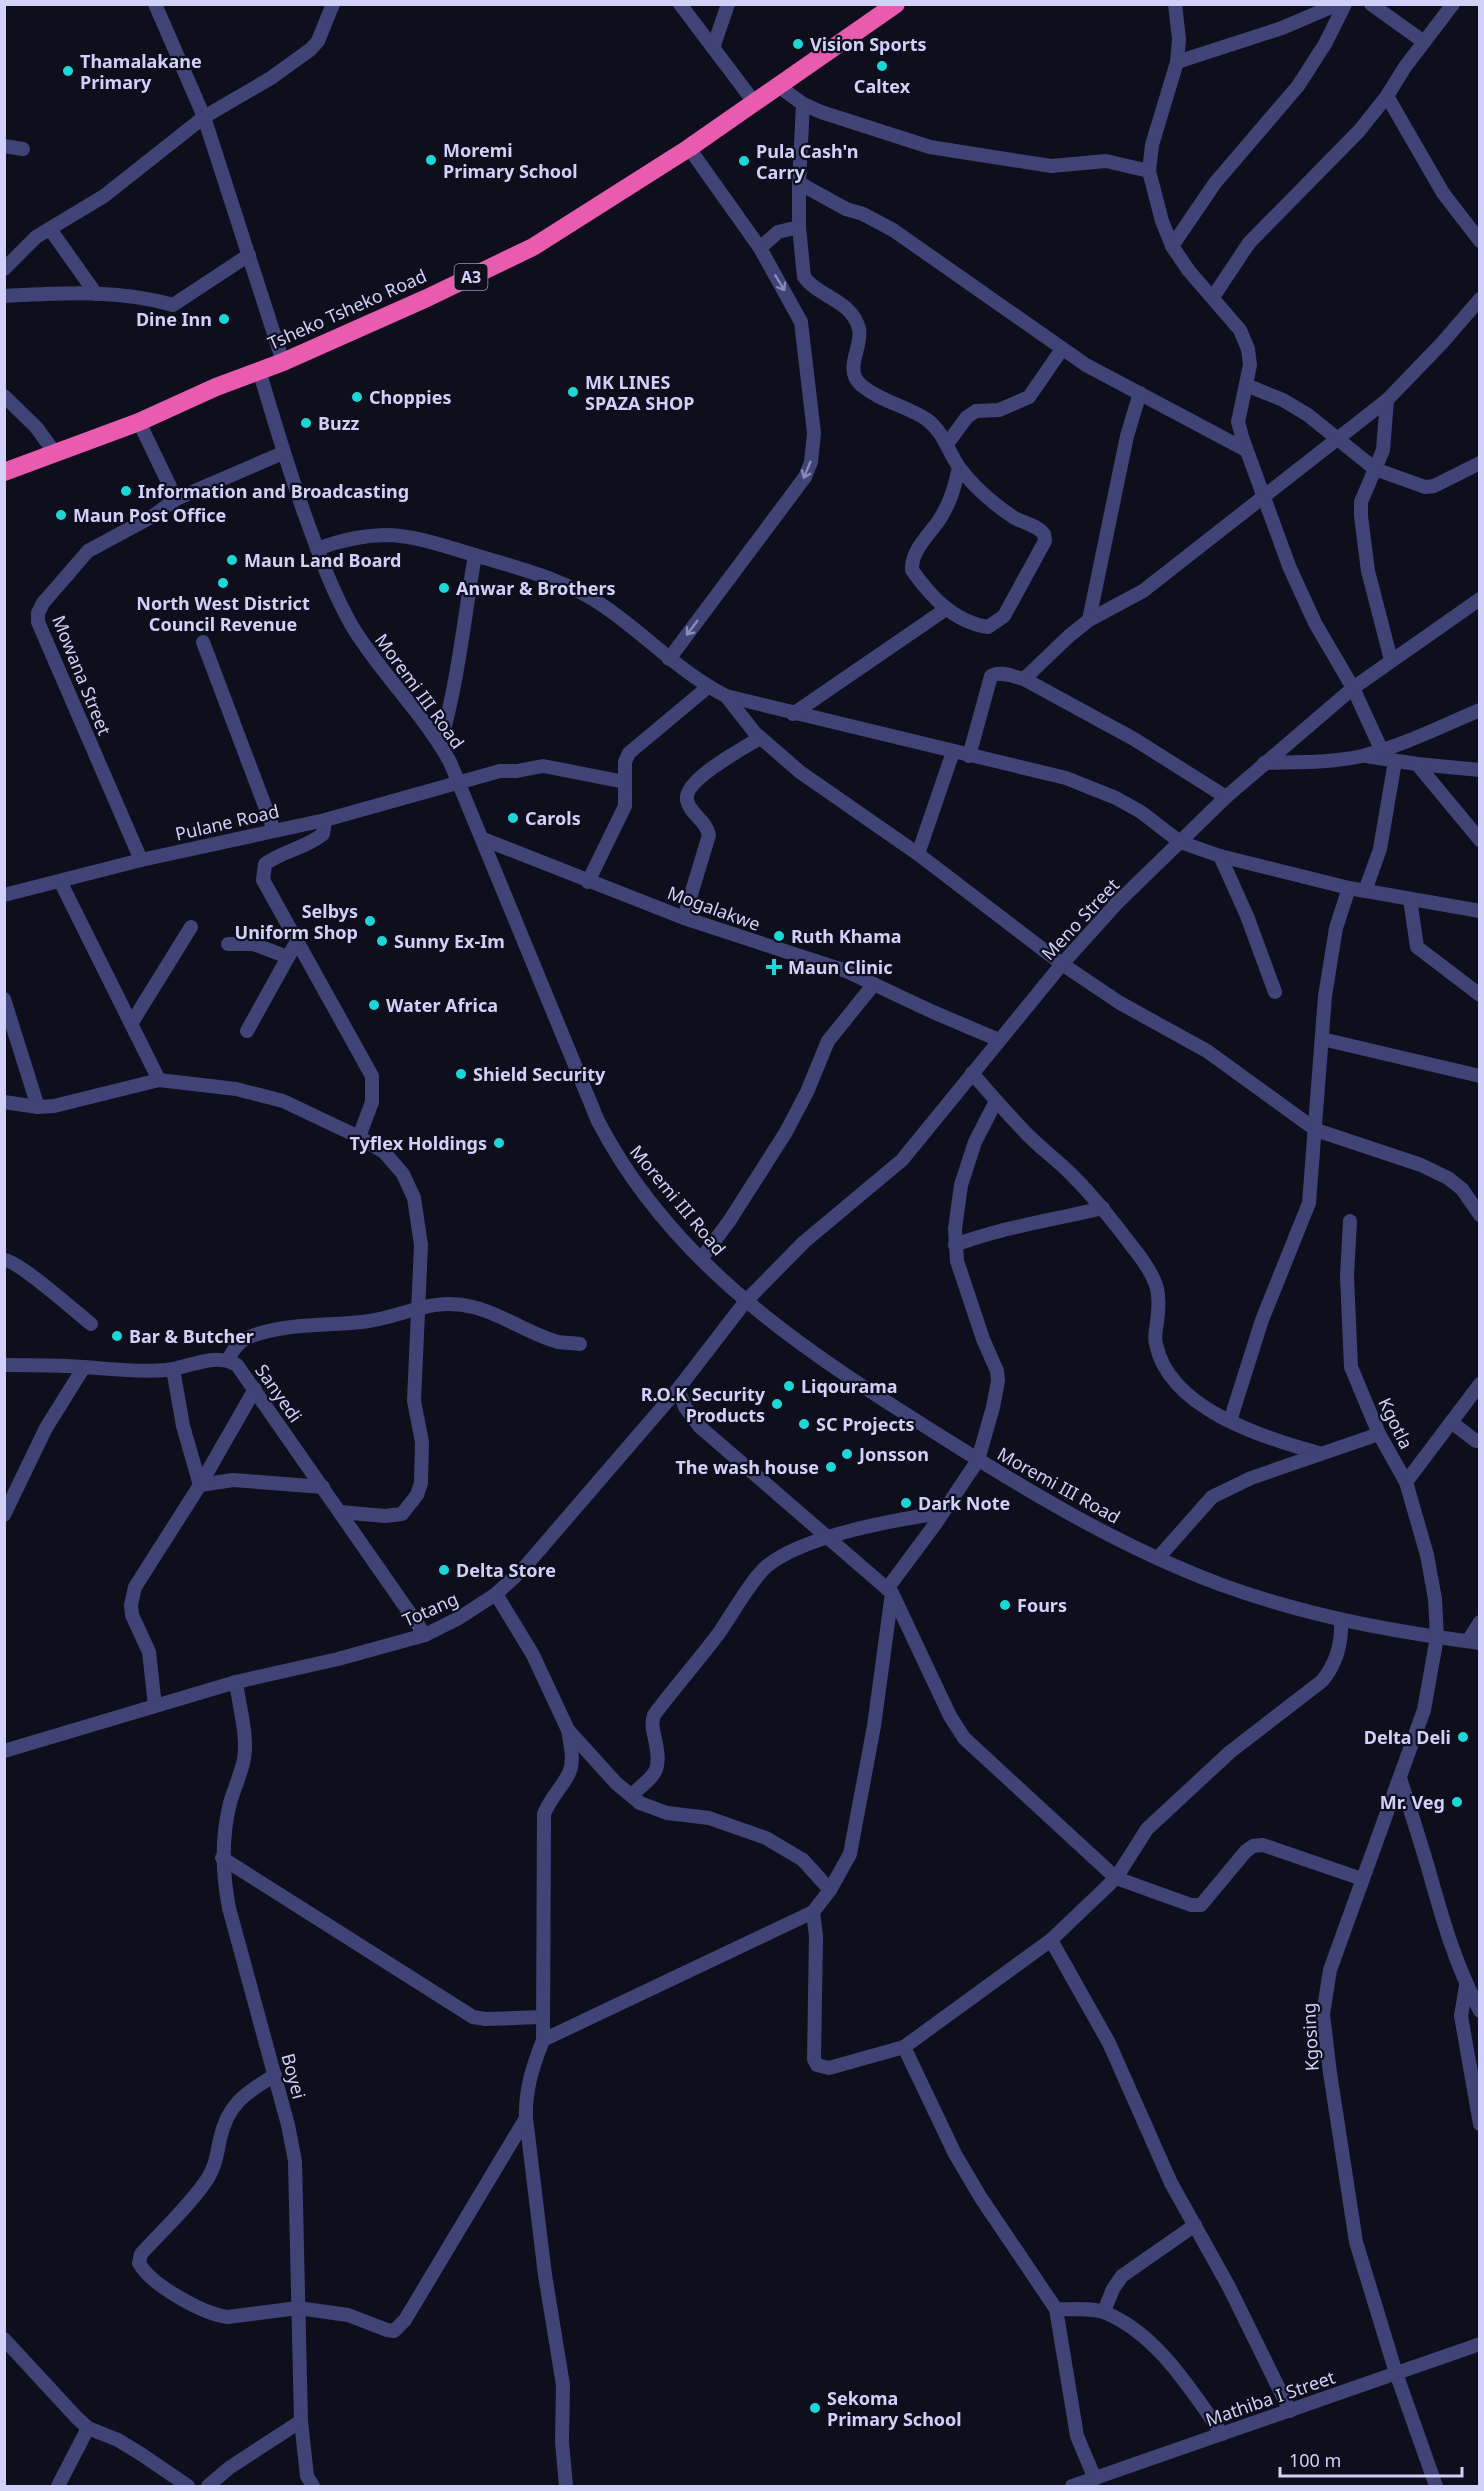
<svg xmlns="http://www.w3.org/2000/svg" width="1484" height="2491" viewBox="0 0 1484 2491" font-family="'Noto Sans',sans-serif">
	<rect width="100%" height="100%" fill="#0f0e1c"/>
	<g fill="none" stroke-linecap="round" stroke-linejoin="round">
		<g stroke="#3f4375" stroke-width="14">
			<path d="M 155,4 L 204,117 L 283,362"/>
			<path d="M 680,4 L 754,102"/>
			<path d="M 1175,4 L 1179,39 L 1177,62 L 1152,145 L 1149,171 L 1162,221 L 1172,246 L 1189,271 L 1240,330 L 1248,349 L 1250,365 L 1238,422 L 1243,440 L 1289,566 L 1315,623 L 1353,688 L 1381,749"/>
			<path d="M 1371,4 L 1424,42"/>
			<path d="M 1453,4 L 1405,67 L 1387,96 L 1443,193 L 1480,241"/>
			<path d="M 713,48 L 728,4"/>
			<path d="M 1177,62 L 1282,28 L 1338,4"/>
			<path d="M 777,85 L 803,104 L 821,112 L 930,147 L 1051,166 L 1106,161 L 1149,171"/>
			<path d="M 4,146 L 23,149"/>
			<path d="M 799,183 L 846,209 L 863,214 L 893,230 L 1086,365 L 1246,450"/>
			<path d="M 799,227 L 799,183 L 803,104"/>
			<path d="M 50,229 L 96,294"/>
			<path d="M 1172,246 L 1215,183 L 1298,86 L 1325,44 L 1345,4"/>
			<path d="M 760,248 L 778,232 L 799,227 L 804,277 C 818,297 852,300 859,329 C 863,347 843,369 861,385 C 880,401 906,406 926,419 C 944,432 947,450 959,467 C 972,485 994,504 1013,517 C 1023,523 1037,525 1044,534 L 1045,541 L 1004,616 L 988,627 C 954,622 931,597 912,570 C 911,549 931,534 941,517 C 951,501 955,485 959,467"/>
			<path d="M 4,269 L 36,237 L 104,196 L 204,117 L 271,78 L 311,49 L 318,41 L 333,4"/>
			<path d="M 4,296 C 61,293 118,289 173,305 L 249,255"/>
			<path d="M 1213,297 L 1249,243 L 1359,131 L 1387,96"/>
			<path d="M 259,370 C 274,421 289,471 307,521 C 320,557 333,593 352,626 C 381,674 423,713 450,762 L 598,1121 C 675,1270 813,1356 950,1442 C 1036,1496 1125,1549 1222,1585 C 1307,1616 1390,1631 1480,1643"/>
			<path d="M 1246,385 L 1283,400 L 1308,415 L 1375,469 L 1425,487 L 1434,486 L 1480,463"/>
			<path d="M 4,396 L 36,427 L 55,453"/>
			<path d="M 1387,400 L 1383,450 L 1361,502 L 1361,516 L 1368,571 L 1391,660"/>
			<path d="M 139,422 L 176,499"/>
			<path d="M 947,444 L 967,417 L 976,411 L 999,410 L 1029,397 L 1062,349"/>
			<path d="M 317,549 C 341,540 363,535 388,535 C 418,536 450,548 478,556 C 521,569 567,580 605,607 C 647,636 681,673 726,696 L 1066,778 L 1116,798 L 1141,812 L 1180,842 L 1220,856 L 1349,888 L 1480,911"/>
			<path d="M 1089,620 L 1127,436 L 1140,393"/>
			<path d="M 203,642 L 274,830"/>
			<path d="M 669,659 L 805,477 L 811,462 L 814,433 L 801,322 L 760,248 L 689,148"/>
			<path d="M 1024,679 L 1069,636 L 1089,620 L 1143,591 L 1387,400 L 1442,343 L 1480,299"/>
			<path d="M 726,696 L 755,733 L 800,772 L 918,854 L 1062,964 L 1120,1003 L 1207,1051 L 1316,1130 L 1421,1165 L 1448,1178 L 1462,1189 L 1480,1215"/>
			<path d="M 793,714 L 946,609"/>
			<path d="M 440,744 C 458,683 464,619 475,555"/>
			<path d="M 969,756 L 991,676 C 1000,670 1014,677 1024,679 L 1134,739 L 1226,797"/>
			<path d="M 1366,756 L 1417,764 L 1480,770"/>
			<path d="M 1264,763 C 1296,762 1330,763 1362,756 C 1402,746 1442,726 1480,710"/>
			<path d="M 1417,764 L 1480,840"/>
			<path d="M 325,820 L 323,834 C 306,848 283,851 265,864 L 263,880 L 372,1076 L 372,1102 L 359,1137"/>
			<path d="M 483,839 L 684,918 L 846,971 L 933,1012 L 999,1040"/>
			<path d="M 918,854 L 953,752"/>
			<path d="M 1220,856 L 1247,916 L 1275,992"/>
			<path d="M 141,860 L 38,622 L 38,613 L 43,603 L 88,551 L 153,516 L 176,499 L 283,453"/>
			<path d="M 60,881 L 159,1080"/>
			<path d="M 588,882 L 625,806 L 625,762 L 629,753 L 708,687"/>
			<path d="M 1365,891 L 1380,849 L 1395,761"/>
			<path d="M 4,895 L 141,860 L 325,820 L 500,771 L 517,771 L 543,766 L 625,782"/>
			<path d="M 1410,899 L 1417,947 L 1480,995"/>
			<path d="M 684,918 L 709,835 C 706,820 689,813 687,800 C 683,780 744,748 760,738"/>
			<path d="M 228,944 L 253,944 L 288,957"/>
			<path d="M 4,999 L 38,1107"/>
			<path d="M 131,1024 L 191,927"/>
			<path d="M 247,1031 L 297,941"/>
			<path d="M 1322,1039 L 1480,1076"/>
			<path d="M 972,1073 C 991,1095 1010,1117 1030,1137 C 1043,1150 1058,1161 1071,1174 C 1097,1200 1119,1229 1141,1258 C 1158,1282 1161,1293 1157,1322 C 1156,1329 1154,1337 1156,1344 C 1169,1409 1264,1438 1319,1453"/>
			<path d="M 4,1102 L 38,1107 L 54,1106 L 159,1080 L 236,1089 L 283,1101 L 359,1137 L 384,1152 L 403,1174 L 414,1198 L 421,1245 L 414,1401 L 422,1442 L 421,1483 L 417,1495 L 402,1514 L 385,1516 L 340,1512"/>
			<path d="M 1350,1221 L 1347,1276 L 1351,1367 L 1379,1434 L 1406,1482 L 1427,1555 L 1435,1599 L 1437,1637 L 1424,1710 L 1330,1970 L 1323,2014 L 1330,2073 L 1356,2242 L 1396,2373 L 1436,2486"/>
			<path d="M 955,1245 C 1003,1227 1053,1220 1103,1208"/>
			<path d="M 701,1259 L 730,1220 L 786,1132 L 807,1092 L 828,1041 L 874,984"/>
			<path d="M 4,1260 C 18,1260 77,1313 91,1324"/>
			<path d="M 228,1360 C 233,1350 238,1342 249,1337 C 285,1323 324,1326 362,1322 C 402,1318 431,1296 473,1307 C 503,1314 528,1334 558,1342 C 565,1343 573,1343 580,1344"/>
			<path d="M 4,1365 C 25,1365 45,1365 65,1366 C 99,1367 132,1373 166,1370 C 191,1367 214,1352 237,1365 L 425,1635"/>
			<path d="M 173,1369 L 183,1426 L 200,1485 L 233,1480 L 323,1487"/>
			<path d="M 678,1389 L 685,1407 L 700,1427 L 892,1593 L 950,1716 L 964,1738 L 1116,1878 L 1191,1905 L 1201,1905 L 1246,1851 L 1253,1846 L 1263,1845 L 1362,1879"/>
			<path d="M 1230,1421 L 1262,1320 L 1309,1203 L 1325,996 L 1336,928 L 1349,888"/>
			<path d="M 1451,1422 L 1476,1441 L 1480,1441"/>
			<path d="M 1406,1482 L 1480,1384"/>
			<path d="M 4,1515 L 46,1428 L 84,1367"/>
			<path d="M 1158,1558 L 1212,1497 L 1251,1478 L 1379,1434"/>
			<path d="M 887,1589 L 936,1523 L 978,1460 L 993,1407 L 998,1381 L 997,1371 L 983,1339 L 957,1261 L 955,1229 L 961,1185 L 975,1142 L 996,1101"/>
			<path d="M 496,1594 L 533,1655 L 568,1730 L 616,1783 L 640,1803 L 667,1813 L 709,1818 L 766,1838 L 803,1860 L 830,1890"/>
			<path d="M 1468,1641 L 1480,1622"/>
			<path d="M 236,1682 C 239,1706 248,1735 244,1759 C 241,1774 234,1789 230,1803 C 221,1839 222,1872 229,1908 L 288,2125 L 295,2161 L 301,2421 L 307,2476 L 313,2486"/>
			<path d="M 155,1706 L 149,1652 L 132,1615 L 131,1605 L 135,1587 L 200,1485 L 255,1389"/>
			<path d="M 4,1751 L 236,1682 L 338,1659 L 425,1635 L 459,1618 L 496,1594 L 523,1569 L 678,1389 L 745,1302 L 804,1242 L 902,1160 L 1062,964 L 1117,903 L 1226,797 L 1353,688 L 1480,599"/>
			<path d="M 1400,1778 C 1410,1809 1420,1840 1429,1871 C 1443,1921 1455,1964 1480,2011"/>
			<path d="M 631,1795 C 656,1774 662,1772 655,1739 C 653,1730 651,1724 654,1715 C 675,1687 698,1661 719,1633 C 731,1616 753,1577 767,1566 C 804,1536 894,1520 941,1513"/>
			<path d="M 222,1858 L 473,2017 L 486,2019 L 542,2017"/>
			<path d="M 813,1912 L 816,1936 L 814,2059 L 817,2065 L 829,2068 L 904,2047 L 955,2154 L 981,2198 L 1056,2309 L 1077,2436 L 1095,2479"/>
			<path d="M 1051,1940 L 1116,1878 L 1147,1829 L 1230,1752 L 1322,1681 C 1337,1663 1342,1644 1341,1621"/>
			<path d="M 1466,1986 L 1461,2016 L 1480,2124"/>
			<path d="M 543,2040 L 544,1814 C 550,1798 562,1788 569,1773 C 575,1760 570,1743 568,1730"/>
			<path d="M 904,2047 L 1051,1940 L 1109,2043 L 1171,2183 L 1229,2287 L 1290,2411"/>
			<path d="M 275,2075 C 246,2093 228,2103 220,2139 C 217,2153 216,2165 208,2178 C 192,2203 162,2231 141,2254 L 139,2263 C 151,2285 203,2314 228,2317 L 298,2308 L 348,2315 L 387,2330 L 394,2331 L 405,2320 L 526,2118"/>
			<path d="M 1056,2309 C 1071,2310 1093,2307 1106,2313 C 1158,2335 1191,2390 1222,2434"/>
			<path d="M 1104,2311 L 1113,2289 L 1122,2276 L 1195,2225"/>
			<path d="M 4,2339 L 77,2418 L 88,2428 L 118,2440 L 141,2454 L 188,2486"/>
			<path d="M 58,2486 L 88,2428"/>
			<path d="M 208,2486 L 229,2468 L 301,2421"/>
			<path d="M 566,2486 L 562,2442 L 563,2385 L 545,2275 L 526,2118 C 525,2089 533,2066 543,2040 L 813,1912 L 830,1890 L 850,1854 L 874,1726 L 892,1593"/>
			<path d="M 1072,2486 L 1480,2344"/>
		</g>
		<path stroke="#e95bae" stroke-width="18" d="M 4,472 L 139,422 L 216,387 L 283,362 L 427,298 L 533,247 L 689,148 L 896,4"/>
	</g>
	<defs><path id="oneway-shaft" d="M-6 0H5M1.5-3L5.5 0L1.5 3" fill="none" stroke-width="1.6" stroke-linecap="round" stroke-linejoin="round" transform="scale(1.5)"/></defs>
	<g stroke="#888ab7">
		<use href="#oneway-shaft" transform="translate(780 283) rotate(59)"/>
		<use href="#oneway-shaft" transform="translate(807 470) rotate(113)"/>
		<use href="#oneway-shaft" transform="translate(692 628) rotate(127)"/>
	</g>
	<g fill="#1dd7d6" stroke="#0f0e1c" stroke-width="2">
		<circle cx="798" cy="44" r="6"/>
		<circle cx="882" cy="66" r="6"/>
		<circle cx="68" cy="71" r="6"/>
		<circle cx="431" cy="160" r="6"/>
		<circle cx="744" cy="161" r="6"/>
		<circle cx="224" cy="319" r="6"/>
		<circle cx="573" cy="392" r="6"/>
		<circle cx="357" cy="397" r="6"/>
		<circle cx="306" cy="423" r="6"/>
		<circle cx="126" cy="491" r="6"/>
		<circle cx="61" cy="515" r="6"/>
		<circle cx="232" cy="560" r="6"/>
		<circle cx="223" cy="583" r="6"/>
		<circle cx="444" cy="588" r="6"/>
		<circle cx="513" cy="818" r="6"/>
		<circle cx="370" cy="921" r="6"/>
		<circle cx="779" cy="936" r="6"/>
		<circle cx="382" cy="941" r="6"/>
		<path d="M771 958h6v6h6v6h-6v6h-6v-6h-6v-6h6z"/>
		<circle cx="374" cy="1005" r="6"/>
		<circle cx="461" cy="1074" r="6"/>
		<circle cx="499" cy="1143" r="6"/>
		<circle cx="117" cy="1336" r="6"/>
		<circle cx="789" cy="1386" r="6"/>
		<circle cx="777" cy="1404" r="6"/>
		<circle cx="804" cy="1424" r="6"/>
		<circle cx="847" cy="1454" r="6"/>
		<circle cx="831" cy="1467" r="6"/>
		<circle cx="906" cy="1503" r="6"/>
		<circle cx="444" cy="1570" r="6"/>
		<circle cx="1005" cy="1605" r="6"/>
		<circle cx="1463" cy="1737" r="6"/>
		<circle cx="1457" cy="1802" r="6"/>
		<circle cx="815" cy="2408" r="6"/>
	</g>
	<g text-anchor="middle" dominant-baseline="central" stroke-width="4.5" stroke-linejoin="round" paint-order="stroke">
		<rect fill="#0f0e1c" stroke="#9696b7" stroke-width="1.5" x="454.5" y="264" width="33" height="26" rx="4.5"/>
		<g font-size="16" font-weight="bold" fill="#d0d0f9">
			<text x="471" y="277">A3</text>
		</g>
		<g font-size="18" font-weight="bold" fill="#d0d0f9" stroke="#0f0e1c" text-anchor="start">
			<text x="810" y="44">Vision Sports</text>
			<text x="80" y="61">Thamalakane<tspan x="80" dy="21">Primary</tspan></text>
			<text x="882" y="86" text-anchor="middle">Caltex</text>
			<text x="443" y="150">Moremi<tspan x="443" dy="21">Primary School</tspan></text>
			<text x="756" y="151">Pula Cash'n<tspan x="756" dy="21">Carry</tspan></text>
			<text x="212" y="319" text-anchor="end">Dine Inn</text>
			<text x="585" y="382">MK LINES<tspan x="585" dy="21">SPAZA SHOP</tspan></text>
			<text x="369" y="397">Choppies</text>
			<text x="318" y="423">Buzz</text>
			<text x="138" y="491">Information and Broadcasting</text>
			<text x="73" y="515">Maun Post Office</text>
			<text x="244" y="560">Maun Land Board</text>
			<text x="456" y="588">Anwar &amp; Brothers</text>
			<text x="223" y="603" text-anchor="middle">North West District<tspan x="223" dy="21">Council Revenue</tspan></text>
			<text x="525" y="818">Carols</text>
			<text x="358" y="911" text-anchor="end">Selbys<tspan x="358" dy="21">Uniform Shop</tspan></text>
			<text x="791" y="936">Ruth Khama</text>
			<text x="394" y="941">Sunny Ex-Im</text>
			<text x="788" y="967">Maun Clinic</text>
			<text x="386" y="1005">Water Africa</text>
			<text x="473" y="1074">Shield Security</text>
			<text x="487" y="1143" text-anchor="end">Tyflex Holdings</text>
			<text x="129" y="1336">Bar &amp; Butcher</text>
			<text x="801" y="1386">Liqourama</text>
			<text x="765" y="1394" text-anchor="end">R.O.K Security<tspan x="765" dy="21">Products</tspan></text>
			<text x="816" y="1424">SC Projects</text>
			<text x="859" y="1454">Jonsson</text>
			<text x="819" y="1467" text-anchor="end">The wash house</text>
			<text x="918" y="1503">Dark Note</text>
			<text x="456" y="1570">Delta Store</text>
			<text x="1017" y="1605">Fours</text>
			<text x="1451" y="1737" text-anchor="end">Delta Deli</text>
			<text x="1445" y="1802" text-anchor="end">Mr. Veg</text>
			<text x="827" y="2398">Sekoma<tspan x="827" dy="21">Primary School</tspan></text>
		</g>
		<g font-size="18" fill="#d0d0f9" stroke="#0f0e1c">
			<text transform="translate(347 309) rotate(-24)">Tsheko Tsheko Road</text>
			<text transform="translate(82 675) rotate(68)">Mowana Street</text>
			<text transform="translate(420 691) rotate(54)">Moremi III Road</text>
			<text transform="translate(227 822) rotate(-13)">Pulane Road</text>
			<text transform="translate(714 908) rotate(20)">Mogalakwe</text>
			<text transform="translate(1080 919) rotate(-47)">Meno Street</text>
			<text transform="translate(678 1200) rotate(50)">Moremi III Road</text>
			<text transform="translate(279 1393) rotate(55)">Sanyedi</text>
			<text transform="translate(1396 1423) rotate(64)">Kgotla</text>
			<text transform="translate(1059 1485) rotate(29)">Moremi III Road</text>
			<text transform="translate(430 1609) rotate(-24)">Totang</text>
			<text transform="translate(1310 2037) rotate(-93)">Kgosing</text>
			<text transform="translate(294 2076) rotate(75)">Boyei</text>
			<text transform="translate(1270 2398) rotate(-19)">Mathiba I Street</text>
		</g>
	</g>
	<rect width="1484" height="2491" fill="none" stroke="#d0d0f9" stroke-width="12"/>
	<path d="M1280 2467v9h182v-9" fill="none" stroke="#d0d0f9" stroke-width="3"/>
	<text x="1289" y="2467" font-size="18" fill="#d0d0f9" stroke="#0f0e1c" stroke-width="4.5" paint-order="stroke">100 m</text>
</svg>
